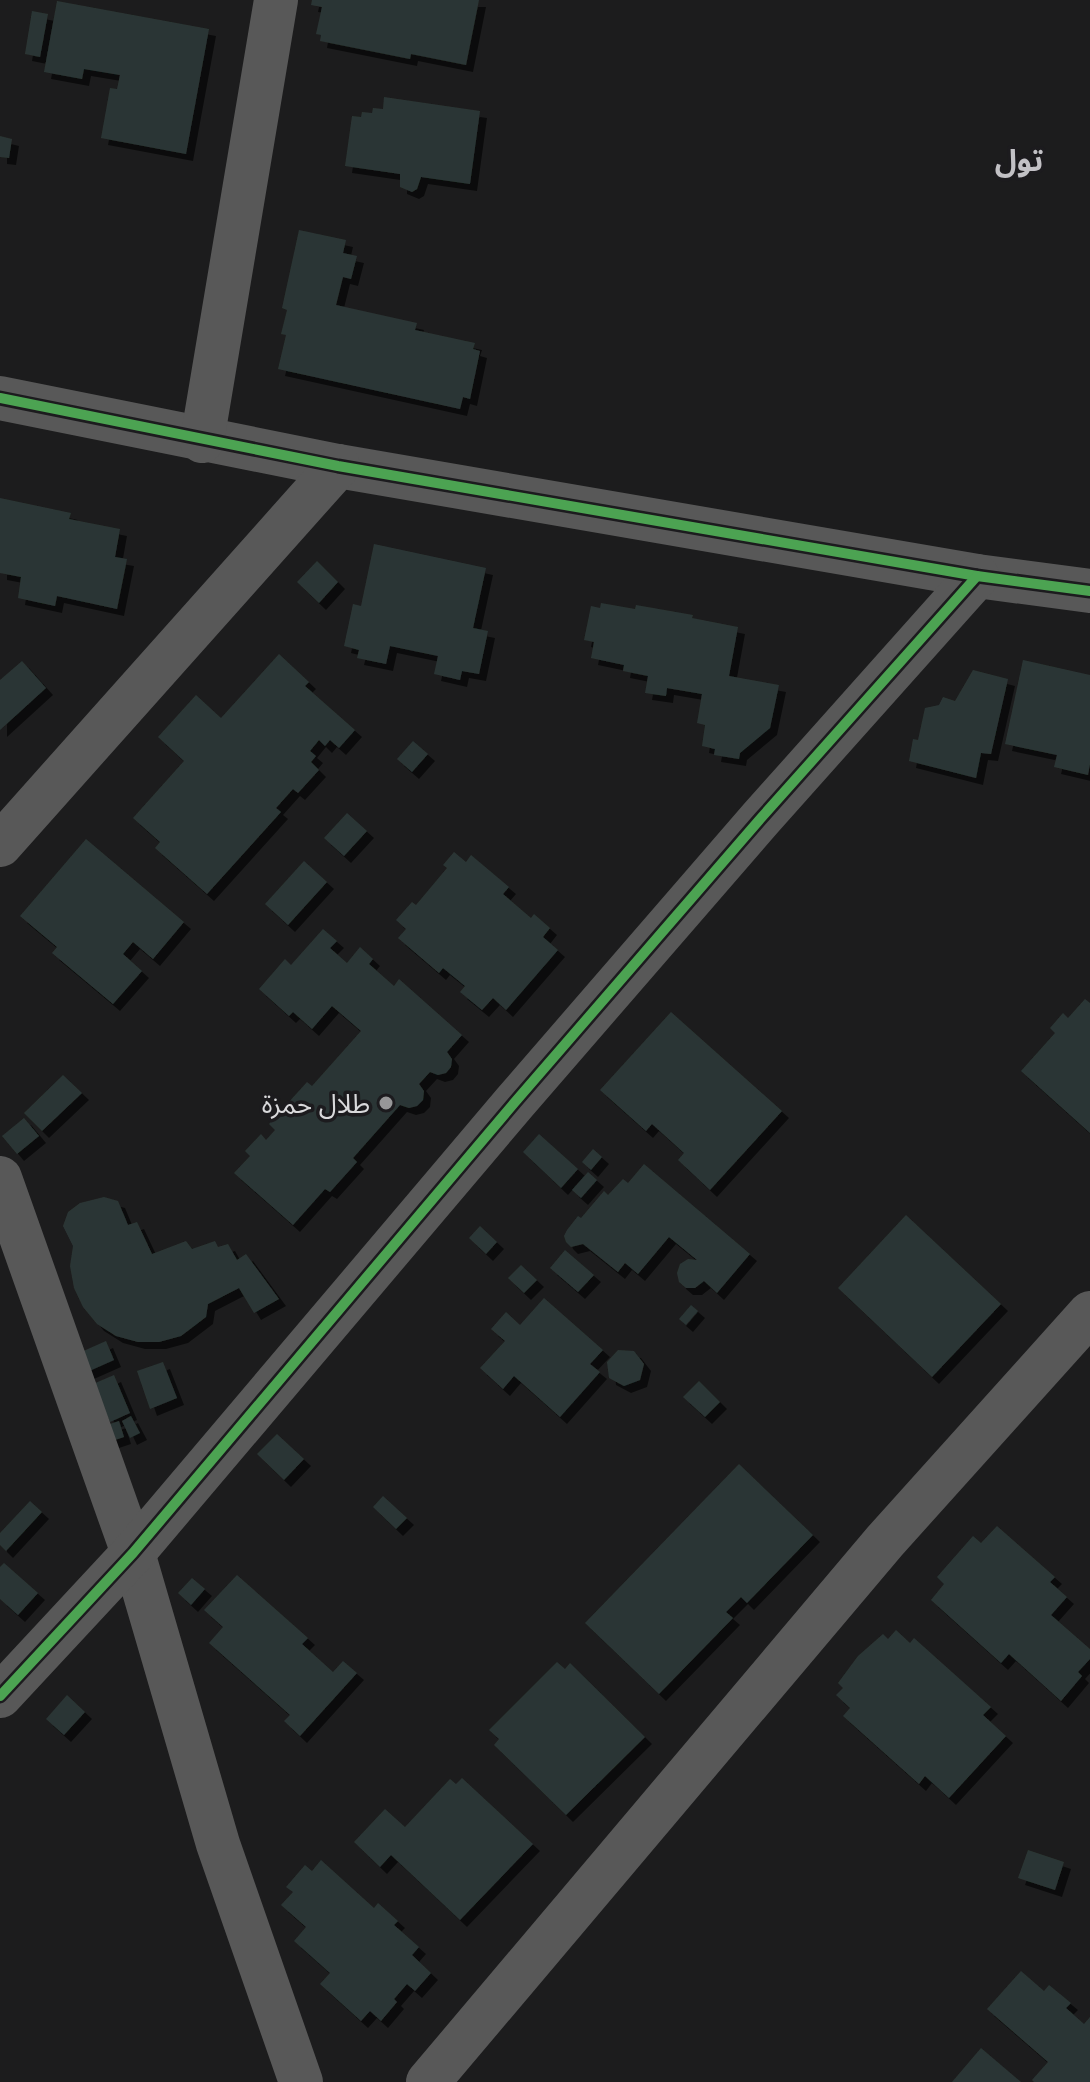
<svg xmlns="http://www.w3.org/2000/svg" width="1090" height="2082" viewBox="0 0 1090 2082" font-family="'Noto Sans','Noto Sans Arabic',sans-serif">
	<defs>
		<filter id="shadow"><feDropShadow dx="7" dy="7" stdDeviation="0" flood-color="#0009"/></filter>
	</defs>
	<rect width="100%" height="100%" fill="#1c1c1d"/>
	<g fill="#2b3634" filter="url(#shadow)">
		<path d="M 312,0 L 479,0 L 466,65 L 411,54 L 410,59 L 320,41 L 321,35 L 316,34 L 322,7 L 311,5 Z"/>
		<path d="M 57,1 L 209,29 L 186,154 L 101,138 L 110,88 L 117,89 L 120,75 L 84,69 L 82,79 L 44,72 Z"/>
		<path d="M 32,11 L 48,14 L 40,57 L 25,54 Z"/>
		<path d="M 384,97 L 480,111 L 470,184 L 421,177 L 417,189 L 412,192 L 400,187 L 400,174 L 345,166 L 352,116 L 361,117 L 362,112 L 372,113 L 373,108 L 383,109 Z"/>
		<path d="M 0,136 L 12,139 L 9,158 L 0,157 Z"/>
		<path d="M 299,230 L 346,240 L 343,253 L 357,256 L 351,279 L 343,277 L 336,305 L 417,323 L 415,330 L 475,343 L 473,349 L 480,351 L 470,399 L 463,397 L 460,409 L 278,369 L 286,335 L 281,334 L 287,310 L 282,308 Z"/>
		<path d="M 0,498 L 71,513 L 69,519 L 120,529 L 115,557 L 127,559 L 117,609 L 57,596 L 55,606 L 18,598 L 21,577 L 0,573 Z"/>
		<path d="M 374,544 L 486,568 L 473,628 L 488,631 L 479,674 L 462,671 L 460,680 L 434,674 L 438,656 L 390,646 L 386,664 L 357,658 L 359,650 L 344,646 L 353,604 L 361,606 Z"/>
		<path d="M 317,561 L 338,582 L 319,603 L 297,582 Z"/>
		<path d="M 601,603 L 635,609 L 636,605 L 693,615 L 692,618 L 738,627 L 729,676 L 779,685 L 770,728 L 740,753 L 739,759 L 714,755 L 715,749 L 702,746 L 705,725 L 697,723 L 702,694 L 667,688 L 666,696 L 645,693 L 648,676 L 623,671 L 624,665 L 591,658 L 594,642 L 584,640 L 591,606 L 600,608 Z"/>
		<path d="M 279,654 L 309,682 L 305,686 L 355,730 L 339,748 L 330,740 L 325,746 L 319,740 L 310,751 L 316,756 L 311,762 L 319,770 L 298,793 L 293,789 L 276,808 L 281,812 L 207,894 L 155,848 L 160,842 L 133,818 L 184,761 L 158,737 L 196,695 L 221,718 Z"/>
		<path d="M 1023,660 L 1090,675 L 1090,764 L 1088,775 L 1054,767 L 1057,755 L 1005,744 Z"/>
		<path d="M 22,661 L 46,688 L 0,730 L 0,680 Z"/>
		<path d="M 973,670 L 1008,679 L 991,754 L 981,753 L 976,778 L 909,761 L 913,739 L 918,740 L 925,708 L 939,705 L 943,697 L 955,701 Z"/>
		<path d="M 413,741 L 428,754 L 412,772 L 397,759 Z"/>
		<path d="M 347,813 L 367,831 L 344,856 L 324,838 Z"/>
		<path d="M 86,839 L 184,922 L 153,959 L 133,942 L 123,954 L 142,971 L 113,1004 L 52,953 L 57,947 L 20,916 Z"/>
		<path d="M 454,852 L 466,862 L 471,855 L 509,887 L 503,894 L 531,918 L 534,914 L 550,928 L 543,937 L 558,950 L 506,1010 L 493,998 L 482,1010 L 460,992 L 465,986 L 443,968 L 439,973 L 398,938 L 406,929 L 396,920 L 412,902 L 416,905 L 447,868 L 443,865 Z"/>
		<path d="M 304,861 L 327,882 L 288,925 L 265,904 Z"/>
		<path d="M 323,929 L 337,941 L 330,948 L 347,963 L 360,947 L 373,959 L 369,964 L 394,986 L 399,979 L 462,1035 L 447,1052 L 452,1059 L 451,1067 L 446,1073 L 438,1075 L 430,1072 L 419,1084 L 424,1091 L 423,1100 L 417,1106 L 409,1108 L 400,1105 L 353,1158 L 357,1162 L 330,1192 L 325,1189 L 293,1225 L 234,1173 L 250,1156 L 245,1151 L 261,1134 L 266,1140 L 275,1130 L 269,1124 L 307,1082 L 312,1086 L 361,1031 L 332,1006 L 312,1029 L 293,1012 L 289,1016 L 259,989 L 285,959 L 291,965 Z"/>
		<path d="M 1085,999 L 1090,1003 L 1090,1133 L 1021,1071 L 1055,1033 L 1050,1028 L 1063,1013 L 1068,1018 Z"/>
		<path d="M 671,1012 L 782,1111 L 710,1190 L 678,1160 L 684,1153 L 652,1124 L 646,1131 L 600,1090 Z"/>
		<path d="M 63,1075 L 82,1093 L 42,1131 L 24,1113 Z"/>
		<path d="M 24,1118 L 39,1136 L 17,1154 L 2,1136 Z"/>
		<path d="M 539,1134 L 578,1169 L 561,1188 L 523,1152 Z"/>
		<path d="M 593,1149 L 602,1157 L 591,1170 L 582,1162 Z"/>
		<path d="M 644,1164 L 750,1254 L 717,1293 L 704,1281 L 695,1288 L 686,1288 L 679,1282 L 677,1273 L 680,1264 L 688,1259 L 697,1260 L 669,1237 L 638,1274 L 625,1263 L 618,1272 L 583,1244 L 571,1247 L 566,1242 L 564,1236 L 567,1230 L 578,1216 L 581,1218 L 604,1191 L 608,1195 L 623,1179 L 628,1183 Z"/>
		<path d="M 588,1172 L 597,1180 L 581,1198 L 572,1190 Z"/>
		<path d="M 104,1197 L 118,1201 L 128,1225 L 137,1222 L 152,1254 L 186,1241 L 192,1249 L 215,1241 L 218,1247 L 228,1244 L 237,1260 L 246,1254 L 279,1299 L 254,1313 L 239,1288 L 208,1304 L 206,1317 L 181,1336 L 159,1342 L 138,1342 L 116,1336 L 97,1324 L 83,1307 L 74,1288 L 70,1266 L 73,1246 L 63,1226 L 68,1212 L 80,1203 Z"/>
		<path d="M 906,1215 L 1001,1304 L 932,1377 L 838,1288 Z"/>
		<path d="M 480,1226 L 497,1242 L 486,1254 L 469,1238 Z"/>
		<path d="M 565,1250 L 594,1275 L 578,1292 L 550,1268 Z"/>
		<path d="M 521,1265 L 537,1280 L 524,1293 L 508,1278 Z"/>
		<path d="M 544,1298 L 603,1350 L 590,1364 L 600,1372 L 560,1417 L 514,1376 L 503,1389 L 480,1368 L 505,1341 L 491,1329 L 506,1312 L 520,1325 Z"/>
		<path d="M 691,1305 L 698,1311 L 686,1325 L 679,1319 Z"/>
		<path d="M 106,1341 L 114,1360 L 87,1372 L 79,1353 Z"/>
		<path d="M 618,1350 L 634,1351 L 644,1364 L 640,1380 L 624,1386 L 609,1378 L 607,1362 Z"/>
		<path d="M 163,1362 L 177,1398 L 150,1409 L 137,1371 Z"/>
		<path d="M 114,1375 L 130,1413 L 110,1422 L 93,1384 Z"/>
		<path d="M 699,1381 L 720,1402 L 705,1417 L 683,1397 Z"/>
		<path d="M 131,1416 L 140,1433 L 130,1438 L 122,1421 Z"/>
		<path d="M 119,1421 L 124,1437 L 109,1442 L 104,1426 Z"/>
		<path d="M 277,1434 L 304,1459 L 284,1480 L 257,1454 Z"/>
		<path d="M 739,1464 L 813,1535 L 747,1603 L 741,1597 L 726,1612 L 733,1618 L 659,1694 L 585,1623 Z"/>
		<path d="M 383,1496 L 407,1518 L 396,1529 L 373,1507 Z"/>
		<path d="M 30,1501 L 42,1512 L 6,1551 L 0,1545 L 0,1533 Z"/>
		<path d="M 997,1526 L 1055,1577 L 1050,1582 L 1067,1597 L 1051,1615 L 1090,1649 L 1090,1659 L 1078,1672 L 1082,1676 L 1061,1701 L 1009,1654 L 1001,1663 L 931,1600 L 944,1584 L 937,1577 L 973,1536 L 981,1543 Z"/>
		<path d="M 4,1563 L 38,1593 L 18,1615 L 0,1599 L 0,1567 Z"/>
		<path d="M 237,1575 L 308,1638 L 302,1644 L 333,1672 L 343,1661 L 357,1673 L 300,1736 L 284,1721 L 290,1715 L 209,1643 L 223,1627 L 204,1610 Z"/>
		<path d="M 192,1578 L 205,1589 L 191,1605 L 178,1593 Z"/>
		<path d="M 896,1630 L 910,1643 L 914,1638 L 991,1707 L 983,1715 L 1006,1736 L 949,1798 L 925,1776 L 919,1784 L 843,1716 L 850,1708 L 836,1695 L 843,1688 L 838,1683 L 858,1656 L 883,1634 L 888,1639 Z"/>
		<path d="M 557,1662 L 565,1669 L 570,1663 L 645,1737 L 566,1815 L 494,1745 L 499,1739 L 489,1730 Z"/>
		<path d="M 67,1695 L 85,1712 L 64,1735 L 46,1719 Z"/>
		<path d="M 462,1778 L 533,1844 L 460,1920 L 391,1855 L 380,1867 L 354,1842 L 385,1809 L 405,1827 L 450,1779 L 456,1784 Z"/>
		<path d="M 1028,1850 L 1064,1862 L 1055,1890 L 1018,1878 Z"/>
		<path d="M 321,1860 L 374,1908 L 378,1903 L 398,1921 L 394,1925 L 419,1947 L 412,1955 L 431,1973 L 415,1991 L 407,1984 L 394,1999 L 397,2002 L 381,2021 L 370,2011 L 361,2021 L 320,1984 L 330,1973 L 294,1941 L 306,1927 L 281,1905 L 293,1892 L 286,1887 L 305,1865 L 312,1871 Z"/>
		<path d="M 1021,1971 L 1044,1991 L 1049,1985 L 1071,2003 L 1066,2008 L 1084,2024 L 1090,2017 L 1090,2082 L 1034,2082 L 1032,2080 L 1048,2062 L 987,2009 Z"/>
		<path d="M 981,2048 L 1021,2082 L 952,2082 Z"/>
	</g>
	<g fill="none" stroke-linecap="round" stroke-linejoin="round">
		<g stroke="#585858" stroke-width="44">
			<path d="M 0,398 L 338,466 L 977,576 L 1090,591"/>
			<path d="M 202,441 L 276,0"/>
			<path d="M 0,845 L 338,466"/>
			<path d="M 0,1178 L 133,1553 L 218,1844 L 301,2082"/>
			<path d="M 0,1696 L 133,1553 L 515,1102 L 761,818 L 977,576"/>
			<path d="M 428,2082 L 885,1541 L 1090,1313"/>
		</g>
		<defs>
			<g id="cycleway">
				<path d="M 0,398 L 338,466 L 977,576 L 1090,591"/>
				<path d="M 0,1696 L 133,1553 L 515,1102 L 761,818 L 977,576"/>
			</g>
		</defs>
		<use href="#cycleway" stroke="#1c1b1e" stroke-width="15"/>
		<use href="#cycleway" stroke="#4ca352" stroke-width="10"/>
	</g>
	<circle fill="#979798" stroke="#1c1b1e" stroke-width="3" cx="386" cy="1103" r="8"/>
	<g text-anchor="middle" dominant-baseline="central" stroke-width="7" stroke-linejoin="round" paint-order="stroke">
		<g font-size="26" fill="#d9d9db" stroke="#1c1b1e" text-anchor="end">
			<text x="370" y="1103">طلال حمزة</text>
		</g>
		<g font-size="30" font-weight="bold" fill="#c2c1c5" stroke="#1c1b1e">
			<text x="1019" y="159">تول</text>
		</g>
	</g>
</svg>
